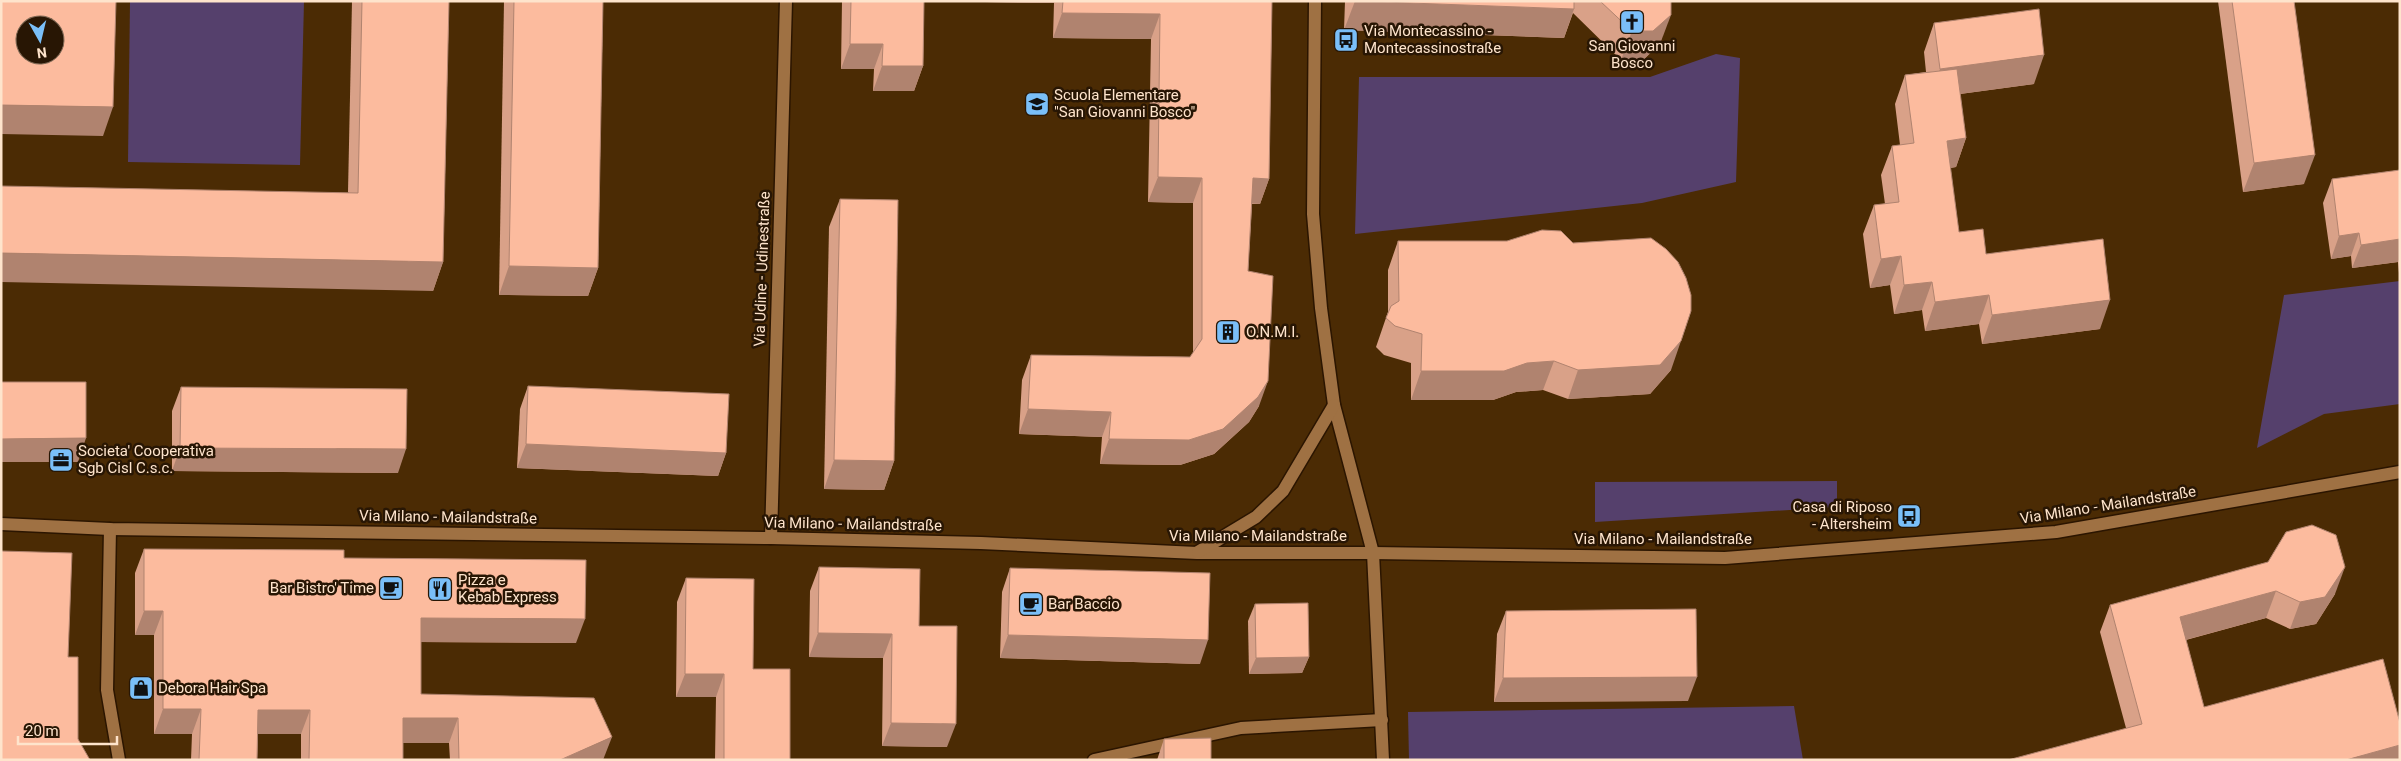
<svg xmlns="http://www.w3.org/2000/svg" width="2401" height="761" viewBox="0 0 2401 761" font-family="Roboto,sans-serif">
	<rect width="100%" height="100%" fill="#4b2b04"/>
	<g fill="#55406c">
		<path d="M 130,1 L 304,1 L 300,165 L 128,162 Z"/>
		<path d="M 1716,54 L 1740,58 L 1736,182 L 1642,203 L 1355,234 L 1359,77 L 1650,77 Z"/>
		<path d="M 2400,281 L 2400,404 L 2324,414 L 2257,448 L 2284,295 Z"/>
		<path d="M 1837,481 L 1837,507 L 1595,522 L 1595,482 Z"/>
		<path d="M 1794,706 L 1803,760 L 1409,760 L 1408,712 Z"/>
	</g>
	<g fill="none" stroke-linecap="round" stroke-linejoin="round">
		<defs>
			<g id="minor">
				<path d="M 1315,1 L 1313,214 L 1321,308 L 1334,405 L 1373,553 L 1383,760"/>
				<path d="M 1,524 L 110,529 L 771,538 L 981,543 L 1197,553 L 1373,553 L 1725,558 L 2056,532 L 2400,472"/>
				<path d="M 110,529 L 107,690 L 119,760"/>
				<path d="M 771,538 L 786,1"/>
				<path d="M 1198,552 L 1256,517 L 1283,491 L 1334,405"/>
				<path d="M 1094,760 L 1241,728 L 1382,720"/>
			</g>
		</defs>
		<use href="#minor" stroke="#2b1500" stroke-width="15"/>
		<use href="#minor" stroke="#9f7143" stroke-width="12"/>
	</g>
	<g fill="#d9a188">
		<path d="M 352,1 L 449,1 L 443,262 L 433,291 L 348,192 Z"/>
		<path d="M 504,1 L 603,1 L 598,268 L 588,296 L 499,295 Z"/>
		<path d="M 842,1 L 1272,1 L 1269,179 L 1260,204 L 1252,204 L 1248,271 L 1259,406 L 1249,422 L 1214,454 L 1180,465 L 1100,464 L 1102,437 L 1019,434 L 1022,380 L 1031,355 L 1190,357 L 1193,353 L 1193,203 L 1148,202 L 1151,39 L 1053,38 L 1054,3 L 924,1 L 923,66 L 914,91 L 873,91 L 874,69 L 841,69 Z"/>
		<path d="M 1345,1 L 1671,1 L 1660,44 L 1643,60 L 1621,60 L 1573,13 L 1564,38 L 1344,30 Z"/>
		<path d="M 2218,1 L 2294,1 L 2304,184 L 2243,192 Z"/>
		<path d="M 1934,23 L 2034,84 L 1960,94 L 1966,138 L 1956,167 L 1950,168 L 1959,232 L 1986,254 L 2100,329 L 1982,344 L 1979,324 L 1925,331 L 1922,310 L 1894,314 L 1890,285 L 1870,288 L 1863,234 L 1874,205 L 1885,204 L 1881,175 L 1892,146 L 1900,145 L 1895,104 L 1905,75 L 1926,72 L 1924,52 Z"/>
		<path d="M 2400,170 L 2400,273 L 2399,273 L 2398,262 L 2352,268 L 2351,256 L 2331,259 L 2323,203 L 2332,179 Z"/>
		<path d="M 840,199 L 894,461 L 884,490 L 824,489 L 829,227 Z"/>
		<path d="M 1398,241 L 1671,370 L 1650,394 L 1568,399 L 1543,390 L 1516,392 L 1493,400 L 1411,400 L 1411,363 L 1384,355 L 1376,347 L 1388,312 L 1388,270 Z"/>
		<path d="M 528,386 L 726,453 L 718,476 L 517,468 L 520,409 Z"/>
		<path d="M 181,387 L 398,473 L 172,471 L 172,411 Z"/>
		<path d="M 144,549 L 344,558 L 576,643 L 421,642 L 421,694 L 603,760 L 450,760 L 449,743 L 403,743 L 403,760 L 301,760 L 301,734 L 258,734 L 257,760 L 191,760 L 192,734 L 154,734 L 154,635 L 135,635 L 135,573 Z"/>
		<path d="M 2268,562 L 2335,594 L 2316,624 L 2290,629 L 2266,618 L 2186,640 L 2204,707 L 2400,723 L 2399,760 L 2126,728 L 2100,632 L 2110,605 Z"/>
		<path d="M 819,567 L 919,626 L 947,747 L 882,746 L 883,658 L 809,657 L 810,591 Z"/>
		<path d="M 1010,568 L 1200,664 L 1000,658 L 1002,592 Z"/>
		<path d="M 686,578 L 753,669 L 790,760 L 715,760 L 716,697 L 676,697 L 677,602 Z"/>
		<path d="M 1255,604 L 1309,657 L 1302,673 L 1249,674 L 1248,621 Z"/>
		<path d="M 1506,611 L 1688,701 L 1494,702 L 1497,634 Z"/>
		<path d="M 1164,739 L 1211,760 L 1157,760 Z"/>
	</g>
	<g fill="#b0836f">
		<path d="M 916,1 L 1055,1 L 1054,3 Z"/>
		<path d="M 1355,1 L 1574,9 L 1564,38 L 1344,30 Z"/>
		<path d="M 1062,13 L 1160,14 L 1151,39 L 1053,38 Z"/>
		<path d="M 1671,15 L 1660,44 L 1643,60 L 1621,60 L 1632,31 Z"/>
		<path d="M 850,44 L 883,44 L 874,69 L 841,69 Z"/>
		<path d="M 2044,55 L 2034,84 L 1930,98 L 1940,69 Z"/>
		<path d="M 882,66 L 923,66 L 914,91 L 873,91 Z"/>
		<path d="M 1,105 L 113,107 L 103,136 L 1,134 Z"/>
		<path d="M 1966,138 L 1956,167 L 1937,170 L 1947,141 Z"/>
		<path d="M 2315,155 L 2304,184 L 2243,192 L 2254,163 Z"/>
		<path d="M 1158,177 L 1202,178 L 1193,203 L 1148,202 Z"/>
		<path d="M 1253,178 L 1269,179 L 1260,204 L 1244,203 Z"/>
		<path d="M 2359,233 L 2351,256 L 2331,259 L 2339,236 Z"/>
		<path d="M 2400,239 L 2400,257 L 2398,262 L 2352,268 L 2361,245 Z"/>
		<path d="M 1,253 L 443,262 L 433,291 L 1,282 Z"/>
		<path d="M 1901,256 L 1890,285 L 1870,288 L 1881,259 Z"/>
		<path d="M 509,266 L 598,268 L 588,296 L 499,295 Z"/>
		<path d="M 1932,282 L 1922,310 L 1894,314 L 1904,285 Z"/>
		<path d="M 1989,295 L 1979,324 L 1925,331 L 1935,302 Z"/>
		<path d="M 2110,300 L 2100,329 L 1982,344 L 1992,315 Z"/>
		<path d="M 1681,341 L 1671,370 L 1650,394 L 1568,399 L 1578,370 Z"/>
		<path d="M 1554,361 L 1543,390 L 1516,392 L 1493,400 L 1411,400 L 1421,371 Z"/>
		<path d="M 1268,381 L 1259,406 L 1249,422 L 1214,454 L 1180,465 L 1100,464 L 1109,439 Z"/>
		<path d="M 1028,409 L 1111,412 L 1102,437 L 1019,434 Z"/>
		<path d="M 86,438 L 78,462 L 1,462 L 1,439 Z"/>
		<path d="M 526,444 L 726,453 L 718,476 L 517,468 Z"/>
		<path d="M 180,448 L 406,449 L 398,473 L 172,471 Z"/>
		<path d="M 834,460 L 894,461 L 884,490 L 824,489 Z"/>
		<path d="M 2345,567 L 2335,594 L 2316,624 L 2290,629 L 2300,602 Z"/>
		<path d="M 2276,591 L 2266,618 L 2170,644 L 2180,617 Z"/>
		<path d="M 144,611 L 163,611 L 154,635 L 135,635 Z"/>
		<path d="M 421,618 L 585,619 L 576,643 L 412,642 Z"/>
		<path d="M 818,633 L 892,634 L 883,658 L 809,657 Z"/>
		<path d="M 1008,635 L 1208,640 L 1200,664 L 1000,658 Z"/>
		<path d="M 1309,657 L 1302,673 L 1249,674 L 1256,658 Z"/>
		<path d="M 685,674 L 724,674 L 716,697 L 676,697 Z"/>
		<path d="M 1697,677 L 1688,701 L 1494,702 L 1503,678 Z"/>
		<path d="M 163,709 L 201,709 L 192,734 L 154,734 Z"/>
		<path d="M 258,710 L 310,710 L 301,734 L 250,734 Z"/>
		<path d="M 403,718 L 458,718 L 449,743 L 394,743 Z"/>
		<path d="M 891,723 L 956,724 L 947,747 L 882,746 Z"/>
		<path d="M 612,737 L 603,760 L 560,760 Z"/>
		<path d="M 2400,745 L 2399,760 L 2346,760 Z"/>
	</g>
	<g fill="#fcbb9e" stroke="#b0836f" fill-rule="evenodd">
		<path d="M 1,1 L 116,1 L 113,107 L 1,105 ZM 25,25 L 55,25 L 55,55 L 25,55 Z"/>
		<path d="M 362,1 L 449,1 L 443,262 L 1,253 L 1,186 L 358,193 Z"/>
		<path d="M 514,1 L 603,1 L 598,268 L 509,266 Z"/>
		<path d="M 851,1 L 924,1 L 923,66 L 882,66 L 883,44 L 850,44 Z"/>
		<path d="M 1063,1 L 1272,1 L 1269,179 L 1253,178 L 1248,271 L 1273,276 L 1268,381 L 1258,397 L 1223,429 L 1189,440 L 1109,439 L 1111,412 L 1028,409 L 1031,355 L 1190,357 L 1202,339 L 1202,178 L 1158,177 L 1160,14 L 1062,13 Z"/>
		<path d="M 1355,1 L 1574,1 L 1574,9 Z"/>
		<path d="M 1600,1 L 1671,1 L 1671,15 L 1653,31 L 1632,31 Z"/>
		<path d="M 2232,1 L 2294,1 L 2315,155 L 2254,163 Z"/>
		<path d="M 2039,9 L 2044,55 L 1940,69 L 1934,23 Z"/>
		<path d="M 1957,69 L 1966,138 L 1947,141 L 1959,232 L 1983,229 L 1986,254 L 2103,239 L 2110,300 L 1992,315 L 1989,295 L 1935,302 L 1932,282 L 1904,285 L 1901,256 L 1881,259 L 1874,205 L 1899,202 L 1892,146 L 1914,143 L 1905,75 Z"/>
		<path d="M 2400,170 L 2400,239 L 2361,245 L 2359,233 L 2339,236 L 2332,179 Z"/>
		<path d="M 840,199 L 898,200 L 894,461 L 834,460 Z"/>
		<path d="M 1542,230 L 1561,231 L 1573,243 L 1651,238 L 1666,249 L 1678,262 L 1686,278 L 1691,295 L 1691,311 L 1681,341 L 1660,365 L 1578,370 L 1554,361 L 1527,363 L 1504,371 L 1421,371 L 1422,334 L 1395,326 L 1386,318 L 1391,306 L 1399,301 L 1398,241 L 1507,241 Z"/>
		<path d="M 1,382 L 86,382 L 86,438 L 1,439 Z"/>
		<path d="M 528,386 L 729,394 L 726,453 L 526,444 Z"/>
		<path d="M 181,387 L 407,389 L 406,449 L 180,448 Z"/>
		<path d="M 2312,525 L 2336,535 L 2345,567 L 2325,597 L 2300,602 L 2276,591 L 2180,617 L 2204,707 L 2383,659 L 2400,723 L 2400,745 L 2346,760 L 2008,760 L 2142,724 L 2110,605 L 2268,562 L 2286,532 Z"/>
		<path d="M 144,549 L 344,550 L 344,558 L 586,560 L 585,619 L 421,618 L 421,694 L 594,698 L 612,737 L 560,760 L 459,760 L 458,718 L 403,718 L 403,760 L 309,760 L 310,710 L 258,710 L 257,760 L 199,760 L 201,709 L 163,709 L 163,611 L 144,611 Z"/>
		<path d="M 1,551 L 72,553 L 68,657 L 78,657 L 78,739 L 90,760 L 1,760 Z"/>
		<path d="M 819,567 L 920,569 L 919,626 L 957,626 L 956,724 L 891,723 L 892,634 L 818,633 Z"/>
		<path d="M 1010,568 L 1210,573 L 1208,640 L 1008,635 Z"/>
		<path d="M 686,578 L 754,579 L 753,669 L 790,669 L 790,760 L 724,760 L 724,674 L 685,674 Z"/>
		<path d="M 1308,603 L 1309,657 L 1256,658 L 1255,604 Z"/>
		<path d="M 1696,609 L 1697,677 L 1503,678 L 1506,611 Z"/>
		<path d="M 1211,738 L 1211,760 L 1164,760 L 1164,739 Z"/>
	</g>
	<defs>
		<symbol id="church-square" viewBox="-11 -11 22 22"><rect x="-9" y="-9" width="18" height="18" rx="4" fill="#7abff8" stroke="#281604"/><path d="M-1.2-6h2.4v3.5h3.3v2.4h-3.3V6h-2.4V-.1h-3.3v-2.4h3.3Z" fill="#111"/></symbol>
		<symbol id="bus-square" viewBox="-11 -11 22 22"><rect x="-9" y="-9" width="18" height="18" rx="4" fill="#7abff8" stroke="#281604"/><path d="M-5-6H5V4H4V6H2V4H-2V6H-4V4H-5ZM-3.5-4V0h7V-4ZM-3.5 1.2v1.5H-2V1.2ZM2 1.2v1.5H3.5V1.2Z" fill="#111"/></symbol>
		<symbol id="school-square" viewBox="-11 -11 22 22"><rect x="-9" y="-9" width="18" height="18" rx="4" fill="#7abff8" stroke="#281604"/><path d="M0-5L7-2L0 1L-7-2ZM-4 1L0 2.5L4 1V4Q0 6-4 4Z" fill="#111"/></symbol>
		<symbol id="building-square" viewBox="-11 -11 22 22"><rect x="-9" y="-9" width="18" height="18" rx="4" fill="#7abff8" stroke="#281604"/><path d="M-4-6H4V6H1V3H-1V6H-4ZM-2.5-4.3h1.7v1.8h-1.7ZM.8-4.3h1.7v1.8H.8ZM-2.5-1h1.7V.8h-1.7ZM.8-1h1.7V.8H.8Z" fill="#111"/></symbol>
		<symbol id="office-square" viewBox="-11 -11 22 22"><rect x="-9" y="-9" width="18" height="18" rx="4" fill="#7abff8" stroke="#281604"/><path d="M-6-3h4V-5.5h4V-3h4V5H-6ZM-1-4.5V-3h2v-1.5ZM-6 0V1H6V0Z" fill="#111"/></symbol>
		<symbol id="cafe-square" viewBox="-11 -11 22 22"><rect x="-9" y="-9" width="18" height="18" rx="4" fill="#7abff8" stroke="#281604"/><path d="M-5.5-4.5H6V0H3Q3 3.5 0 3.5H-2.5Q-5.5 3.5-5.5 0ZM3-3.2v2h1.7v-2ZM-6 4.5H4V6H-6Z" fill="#111"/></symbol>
		<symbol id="restaurant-square" viewBox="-11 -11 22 22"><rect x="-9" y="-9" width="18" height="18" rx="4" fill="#7abff8" stroke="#281604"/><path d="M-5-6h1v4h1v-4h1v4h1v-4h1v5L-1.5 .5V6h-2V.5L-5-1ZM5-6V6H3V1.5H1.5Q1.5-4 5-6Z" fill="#111"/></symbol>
		<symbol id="shop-square" viewBox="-11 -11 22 22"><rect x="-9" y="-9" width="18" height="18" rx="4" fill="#7abff8" stroke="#281604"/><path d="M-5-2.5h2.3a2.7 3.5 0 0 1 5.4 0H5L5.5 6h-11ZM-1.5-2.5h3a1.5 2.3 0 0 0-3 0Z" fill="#111"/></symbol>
	</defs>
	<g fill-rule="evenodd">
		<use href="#church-square" x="1618" y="8" width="28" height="28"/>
		<use href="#bus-square" x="1332" y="26" width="28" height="28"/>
		<use href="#school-square" x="1023" y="90" width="28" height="28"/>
		<use href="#building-square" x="1214" y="318" width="28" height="28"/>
		<use href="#office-square" x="47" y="446" width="28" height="28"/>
		<use href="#bus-square" x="1895" y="502" width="28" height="28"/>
		<use href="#cafe-square" x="377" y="574" width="28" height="28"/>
		<use href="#restaurant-square" x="426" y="575" width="28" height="28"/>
		<use href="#cafe-square" x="1017" y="590" width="28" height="28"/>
		<use href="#shop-square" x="127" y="674" width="28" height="28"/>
	</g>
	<g text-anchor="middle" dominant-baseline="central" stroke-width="5" stroke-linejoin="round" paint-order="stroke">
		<g font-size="15" fill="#fee4cc" stroke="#281604" text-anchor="start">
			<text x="1364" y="31">Via Montecassino -<tspan x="1364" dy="17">Montecassinostraße</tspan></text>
			<text x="1632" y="46" text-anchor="middle">San Giovanni<tspan x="1632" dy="17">Bosco</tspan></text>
			<text x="1054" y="95">Scuola Elementare<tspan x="1054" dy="17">"San Giovanni Bosco"</tspan></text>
			<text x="1246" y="332">O.N.M.I.</text>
			<text x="78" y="451">Societa' Cooperativa<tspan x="78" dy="17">Sgb Cisl C.s.c.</tspan></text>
			<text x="1892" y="507" text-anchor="end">Casa di Riposo<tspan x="1892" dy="17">- Altersheim</tspan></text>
			<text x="458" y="580">Pizza e<tspan x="458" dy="17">Kebab Express</tspan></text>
			<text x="374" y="588" text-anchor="end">Bar Bistro' Time</text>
			<text x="1048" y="604">Bar Baccio</text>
			<text x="158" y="688">Debora Hair Spa</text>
		</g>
		<g font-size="15" fill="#fee4cc" stroke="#281604">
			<text transform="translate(762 269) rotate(-88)">Via Udine - Udinestraße</text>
			<text transform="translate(2108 505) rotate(-9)">Via Milano - Mailandstraße</text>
			<text transform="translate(448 517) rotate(1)">Via Milano - Mailandstraße</text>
			<text transform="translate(853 524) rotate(1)">Via Milano - Mailandstraße</text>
			<text x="1258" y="536">Via Milano - Mailandstraße</text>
			<text x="1663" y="539">Via Milano - Mailandstraße</text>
		</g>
	</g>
	<rect width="2401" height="761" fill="none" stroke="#fee4cc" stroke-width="5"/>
	<g transform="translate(40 40) rotate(172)"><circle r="24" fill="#281604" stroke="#7e6854"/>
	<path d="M0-4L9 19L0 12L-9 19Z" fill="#7abff8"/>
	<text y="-8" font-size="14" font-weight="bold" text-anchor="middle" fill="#fee4cc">N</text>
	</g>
	<path d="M18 736v8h99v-8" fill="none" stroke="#fee4cc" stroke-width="2.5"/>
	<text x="25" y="736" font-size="15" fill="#fee4cc" stroke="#281604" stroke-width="4" paint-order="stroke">20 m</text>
</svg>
